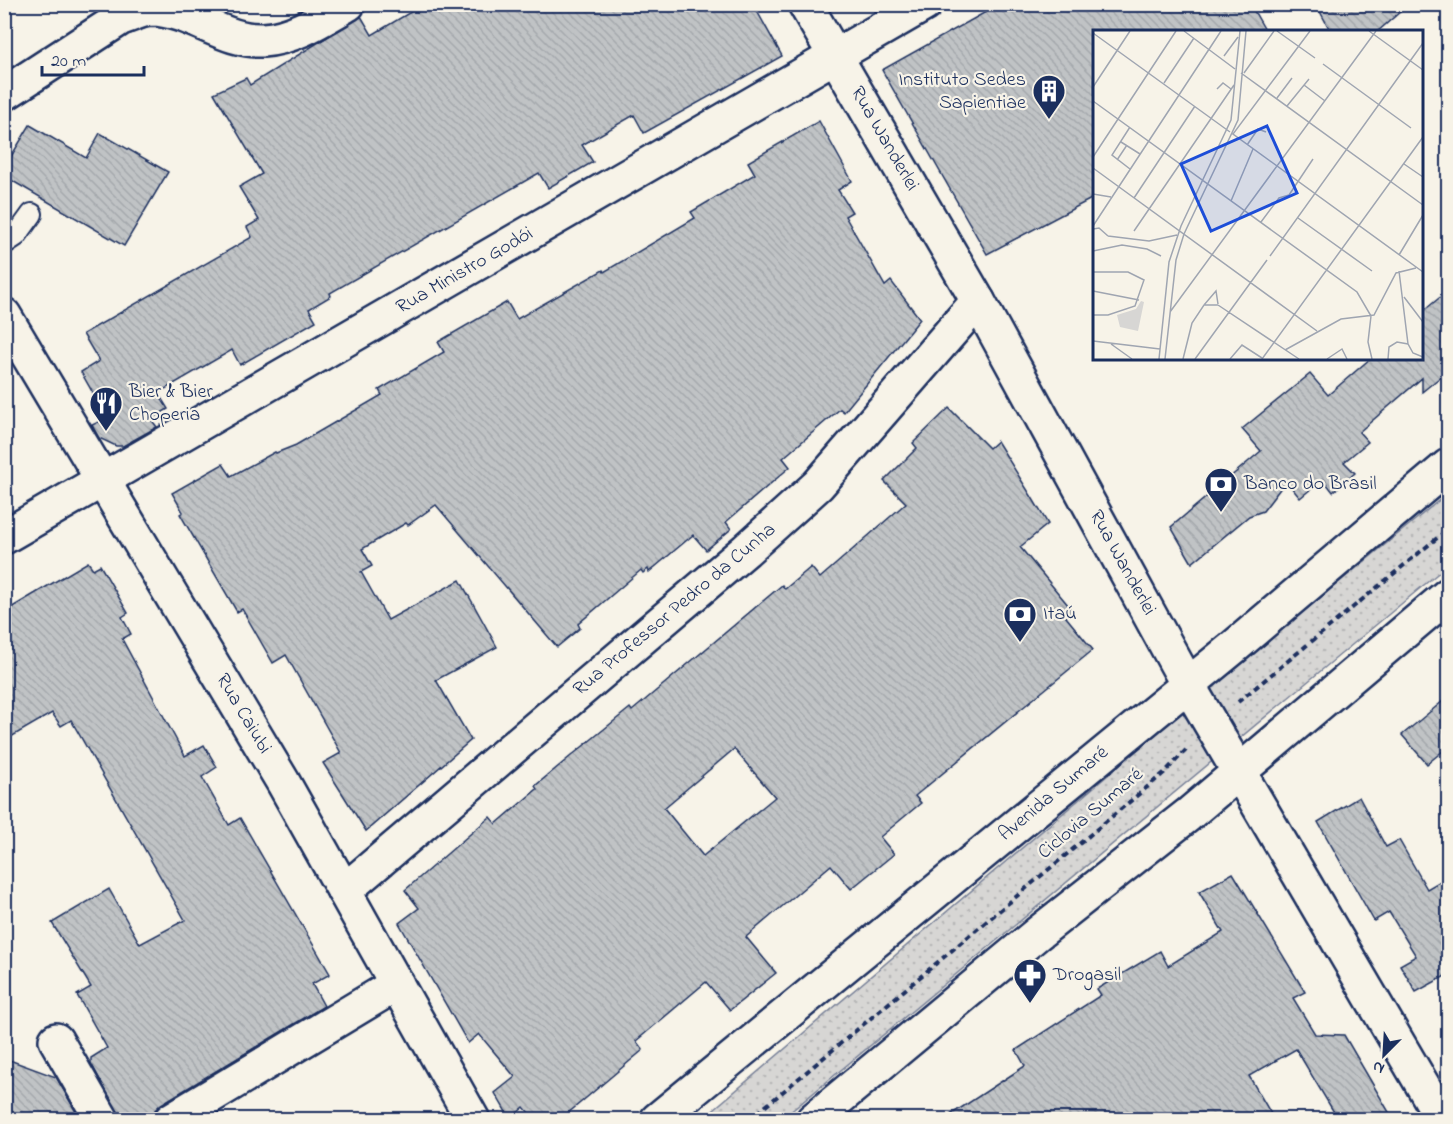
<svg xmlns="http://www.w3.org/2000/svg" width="1453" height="1124" viewBox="0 0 1453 1124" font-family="'Indie Flower',sans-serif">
	<defs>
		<pattern id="grass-dots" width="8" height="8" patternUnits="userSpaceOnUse" patternTransform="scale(1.5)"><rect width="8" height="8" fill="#d7d6d4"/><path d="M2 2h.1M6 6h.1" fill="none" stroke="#b8b8b8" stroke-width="1.8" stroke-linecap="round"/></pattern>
		<pattern id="building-back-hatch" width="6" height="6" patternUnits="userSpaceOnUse" patternTransform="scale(1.5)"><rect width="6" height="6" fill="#c0c3c5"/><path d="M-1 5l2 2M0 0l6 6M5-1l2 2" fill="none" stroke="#a4a8ac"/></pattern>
	</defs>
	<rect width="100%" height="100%" fill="#f7f3e8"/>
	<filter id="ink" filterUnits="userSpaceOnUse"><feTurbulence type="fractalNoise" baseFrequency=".0167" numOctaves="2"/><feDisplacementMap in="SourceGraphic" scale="12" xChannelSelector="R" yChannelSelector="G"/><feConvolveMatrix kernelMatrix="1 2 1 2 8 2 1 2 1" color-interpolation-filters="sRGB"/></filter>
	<g filter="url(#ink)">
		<path fill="url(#grass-dots)" stroke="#798299" stroke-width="1.5" d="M 1448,493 L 1448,565 L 782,1119 L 701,1120 L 1233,669 Z"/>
		<g fill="url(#building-back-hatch)" stroke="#1b2f5e" stroke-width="1.5" fill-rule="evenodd">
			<path d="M 424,4 L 753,4 L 782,56 L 644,133 L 634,115 L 582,145 L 593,162 L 548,188 L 539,173 L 330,293 L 331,296 L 309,309 L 316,321 L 240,365 L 232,350 L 158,393 L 168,409 L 151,419 L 157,427 L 123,446 L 116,446 L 99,438 L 92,425 L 107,418 L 81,372 L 99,361 L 83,334 L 252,237 L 247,227 L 259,220 L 239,187 L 262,174 L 214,93 L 246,78 L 250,85 L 361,16 L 372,35 Z"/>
			<path d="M 1000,4 L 1250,4 L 1266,32 L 1095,32 L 1095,197 L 987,254 L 882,70 Z"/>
			<path d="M 1316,4 L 1409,4 L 1377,32 L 1331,32 Z"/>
			<path d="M 819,121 L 852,181 L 838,190 L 852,212 L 845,216 L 885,286 L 891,281 L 920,319 L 844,412 L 840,409 L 783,458 L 790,467 L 726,522 L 731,529 L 706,550 L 693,535 L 649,572 L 648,569 L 643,573 L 641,570 L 578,624 L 580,628 L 557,647 L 436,505 L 408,525 L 406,523 L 362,549 L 372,566 L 361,572 L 388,620 L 460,580 L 497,647 L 436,680 L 471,740 L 366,831 L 323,763 L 341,753 L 286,655 L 273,663 L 242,609 L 237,612 L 180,514 L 183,512 L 172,493 L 223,464 L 231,476 L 275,452 L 276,453 L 296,445 L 382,395 L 379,390 L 444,352 L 438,342 L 507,302 L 517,319 L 603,270 L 604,272 L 695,218 L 691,212 L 755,174 L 748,162 Z"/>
			<path d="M 30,125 L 86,158 L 100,133 L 168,172 L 124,246 L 4,176 L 4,168 Z"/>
			<path d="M 1449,290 L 1449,370 L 1422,392 L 1422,378 L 1359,432 L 1368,442 L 1344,462 L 1355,473 L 1333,492 L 1323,479 L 1300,498 L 1286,481 L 1263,511 L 1249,516 L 1192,563 L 1171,527 L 1261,451 L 1242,429 L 1310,374 L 1328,395 L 1371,358 L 1422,358 L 1422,312 Z"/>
			<path d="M 949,408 L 989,448 L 997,441 L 1033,499 L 1048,524 L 1020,547 L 1073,611 L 1066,617 L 1093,650 L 915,796 L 921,803 L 880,837 L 894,854 L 851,889 L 831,865 L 746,937 L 776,973 L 730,1010 L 706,982 L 636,1041 L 643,1050 L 561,1119 L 534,1119 L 524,1107 L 510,1119 L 495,1093 L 515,1077 L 479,1034 L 468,1043 L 399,923 L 419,908 L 405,890 L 490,817 L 496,824 L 537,789 L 535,786 L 571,756 L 630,708 L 632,711 L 782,585 L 785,589 L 811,567 L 820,578 L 906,503 L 884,481 L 917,448 L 913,443 ZM 734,749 L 775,797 L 703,856 L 664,808 Z"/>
			<path d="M 88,562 L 93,569 L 100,565 L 128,613 L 122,617 L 131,634 L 122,639 L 185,756 L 204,745 L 217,767 L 202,777 L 229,825 L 240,818 L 330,974 L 312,984 L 324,1006 L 161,1104 L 155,1110 L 152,1119 L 121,1119 L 91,1063 L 91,1058 L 107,1048 L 77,995 L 91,987 L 52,923 L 109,889 L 140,944 L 185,920 L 71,720 L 61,726 L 52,713 L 4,741 L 4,612 Z"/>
			<path d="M 1449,696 L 1449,746 L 1427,764 L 1402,735 Z"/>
			<path d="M 1359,797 L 1386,847 L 1399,840 L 1427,889 L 1449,876 L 1449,974 L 1416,992 L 1400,965 L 1416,956 L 1389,912 L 1374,921 L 1318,822 Z"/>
			<path d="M 1233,873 L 1305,992 L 1293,998 L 1315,1034 L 1344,1035 L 1393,1119 L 1338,1119 L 1296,1049 L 1249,1076 L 1274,1119 L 944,1119 L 1025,1066 L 1016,1050 L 1101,995 L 1097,989 L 1160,951 L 1168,966 L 1223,932 L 1199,892 Z"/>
			<path d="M 4,1058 L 56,1077 L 80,1119 L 4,1119 Z"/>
		</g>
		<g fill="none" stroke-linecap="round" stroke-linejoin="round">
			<defs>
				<path id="service" d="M 4,244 L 16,236 L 32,214"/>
				<g id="minor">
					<path d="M 805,4 L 978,301 L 1188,685"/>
					<path d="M 4,94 L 121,18 C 131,15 142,9 152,9 C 191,10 224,42 263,40 C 294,38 322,19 348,4"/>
					<path d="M 4,315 L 283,782 L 473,1120"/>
					<path d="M 4,537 L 925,4"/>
					<path d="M 344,891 L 746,550 L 818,485 L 978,301"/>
					<path d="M 56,1040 L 102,1120"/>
					<path d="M 171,1120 L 397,984"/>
				</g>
				<path id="tertiary" d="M 1188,685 L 1443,1120"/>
				<g id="primary">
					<path d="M 657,1120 L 1234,647 L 1448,466"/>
					<path d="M 813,1120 L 1037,934 L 1188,815 L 1448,595"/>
				</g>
			</defs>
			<use href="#service" stroke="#1b2f5e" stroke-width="24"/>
			<use href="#minor" stroke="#1b2f5e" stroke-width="38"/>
			<use href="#tertiary" stroke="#1b2f5e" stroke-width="38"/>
			<use href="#primary" stroke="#1b2f5e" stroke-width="38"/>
			<g stroke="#1b2f5e" stroke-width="4" stroke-dasharray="6 4.5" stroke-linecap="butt">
				<path d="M 1238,702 L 1448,529"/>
				<path d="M 749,1120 L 1164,773 L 1186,750"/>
			</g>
			<use href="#service" stroke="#f7f3e8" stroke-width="20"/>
			<use href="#minor" stroke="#f7f3e8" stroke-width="33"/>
			<use href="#tertiary" stroke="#f7f3e8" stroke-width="33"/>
			<use href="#primary" stroke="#f7f3e8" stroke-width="33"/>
		</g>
	</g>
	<defs>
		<symbol id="building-pin" viewBox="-11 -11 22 30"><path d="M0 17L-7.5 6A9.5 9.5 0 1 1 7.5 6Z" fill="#1b2f5e" stroke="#f7f3e8"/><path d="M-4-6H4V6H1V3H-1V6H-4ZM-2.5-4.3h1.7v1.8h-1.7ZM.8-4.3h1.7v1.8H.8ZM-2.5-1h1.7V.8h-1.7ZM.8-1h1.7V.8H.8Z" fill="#fff"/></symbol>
		<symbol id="restaurant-pin" viewBox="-11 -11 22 30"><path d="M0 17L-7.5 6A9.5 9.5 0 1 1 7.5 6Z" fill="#1b2f5e" stroke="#f7f3e8"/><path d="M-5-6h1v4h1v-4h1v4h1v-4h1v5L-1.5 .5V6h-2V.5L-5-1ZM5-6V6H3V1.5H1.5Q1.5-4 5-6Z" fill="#fff"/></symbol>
		<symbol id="bank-pin" viewBox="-11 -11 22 30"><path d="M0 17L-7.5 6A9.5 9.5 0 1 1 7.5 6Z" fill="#1b2f5e" stroke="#f7f3e8"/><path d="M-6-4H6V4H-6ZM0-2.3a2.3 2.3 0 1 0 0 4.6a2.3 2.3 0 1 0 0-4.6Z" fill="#fff"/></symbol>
		<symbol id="pharmacy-pin" viewBox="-11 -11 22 30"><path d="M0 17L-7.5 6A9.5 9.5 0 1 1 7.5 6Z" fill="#1b2f5e" stroke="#f7f3e8"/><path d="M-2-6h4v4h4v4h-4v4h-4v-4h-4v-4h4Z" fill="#fff"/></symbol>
	</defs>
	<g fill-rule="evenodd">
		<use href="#building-pin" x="1030" y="72" width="38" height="52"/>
		<use href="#restaurant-pin" x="87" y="384" width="38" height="52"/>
		<use href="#bank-pin" x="1202" y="465" width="38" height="52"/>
		<use href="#bank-pin" x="1001" y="595" width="38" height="52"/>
		<use href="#pharmacy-pin" x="1011" y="956" width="38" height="52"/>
	</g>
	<g text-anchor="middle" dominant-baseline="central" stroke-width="4.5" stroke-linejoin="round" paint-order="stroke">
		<g font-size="20" fill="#1b2f5e" stroke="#f7f3e8" text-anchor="start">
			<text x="1026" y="80" text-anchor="end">Instituto Sedes<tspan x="1026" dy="23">Sapientiae</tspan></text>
			<text x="129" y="392">Bier &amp; Bier<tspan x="129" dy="23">Choperia</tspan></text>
			<text x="1244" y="484">Banco do Brasil</text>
			<text x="1043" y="614">Itaú</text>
			<text x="1053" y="975">Drogasil</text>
		</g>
		<g font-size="20" fill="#1b2f5e" stroke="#f7f3e8">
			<text transform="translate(884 139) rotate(60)">Rua Wanderlei</text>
			<text transform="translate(465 271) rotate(-30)">Rua Ministro Godói</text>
			<text transform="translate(1122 563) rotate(61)">Rua Wanderlei</text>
			<text transform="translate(675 610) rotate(-40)">Rua Professor Pedro da Cunha</text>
			<text transform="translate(243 714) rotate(59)">Rua Caiubi</text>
			<text transform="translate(1054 794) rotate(-40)">Avenida Sumaré</text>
			<text transform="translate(1091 814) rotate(-40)">Ciclovia Sumaré</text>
		</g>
	</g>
	<g transform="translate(1093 30)">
		<rect width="330" height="330" fill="#f7f3e8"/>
		<path d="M 48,271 L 51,272 L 45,301 L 27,297 L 24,285 L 43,279 Z" fill="#d7d6d4"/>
		<path fill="none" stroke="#9fa5b1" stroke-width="1.5" d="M 91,1 L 142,39M 184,1 L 222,28M 217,1 L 140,104 L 330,242M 276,1 L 330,40M 0,3 L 137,102M 131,26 L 145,7M 230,34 L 318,98M 148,43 L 330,175M 151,43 L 181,1M 71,53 L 101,8M 211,55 L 232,71M 0,57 L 37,1M 124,59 L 130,53 L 138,59M 184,68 L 199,48M 0,71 L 264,262 L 278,286 L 275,312 L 279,329M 194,76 L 216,49M 37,97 L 19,125 L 37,139M 28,112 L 47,124M 154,115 L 165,99 L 173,102M 0,127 L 83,1M 24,130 L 34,115M 311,134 L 330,147M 0,138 L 224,301M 0,164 L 18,167M 41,168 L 102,76M 138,171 L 160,119M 205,188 L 279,241M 168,192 L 186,168 L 196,165 L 220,129M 0,196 L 128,1M 0,199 L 6,198 L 15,206M 41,201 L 141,55M 15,206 L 56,211 L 84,205M 0,221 L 29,215 L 54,219 L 68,226M 306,225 L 330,185M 177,226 L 330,13M 306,241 L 315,314M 0,242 L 35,242 L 51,250 L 42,276 L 15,285 L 0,285M 0,261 L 46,270M 311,267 L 330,292M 111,275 L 123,261 L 125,274M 125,275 L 206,329M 77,282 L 283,1M 0,311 L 67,319M 18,314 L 39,329M 192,320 L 248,289 L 281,285 L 303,243 L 323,238M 66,329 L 76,232 L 88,196 L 138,90 L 147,1M 72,329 L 83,230 L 91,204 L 145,90 L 153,1M 90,329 L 99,293 L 111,275 L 125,275M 102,329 L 174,230M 137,329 L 149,315 L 169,328M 169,329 L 330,107M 234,329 L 249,319 L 254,329M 295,329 L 296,317 L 304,312 L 315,314 L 320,323 L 330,327"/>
		<path fill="#1d4ed8" fill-opacity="0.15" stroke="#1d4ed8" stroke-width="3" d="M 174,96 L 204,163 L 118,201 L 88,134 Z"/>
		<rect width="330" height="330" fill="none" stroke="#1b2f5e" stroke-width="3"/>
	</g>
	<rect width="1453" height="1124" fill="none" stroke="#f7f3e8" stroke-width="24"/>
	<rect x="12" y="12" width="1429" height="1100" fill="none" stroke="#1b2f5e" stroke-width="2" filter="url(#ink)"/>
	<g transform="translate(1384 1055) rotate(204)" stroke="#f7f3e8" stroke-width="4.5" paint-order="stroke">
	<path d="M0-4.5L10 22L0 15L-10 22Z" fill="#1b2f5e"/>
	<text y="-9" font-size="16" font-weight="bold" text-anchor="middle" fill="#1b2f5e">N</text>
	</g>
	<path d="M42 66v9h102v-9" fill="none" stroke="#1b2f5e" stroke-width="3"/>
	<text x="51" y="66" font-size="18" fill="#1b2f5e" stroke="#f7f3e8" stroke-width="4.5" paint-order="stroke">20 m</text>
</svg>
